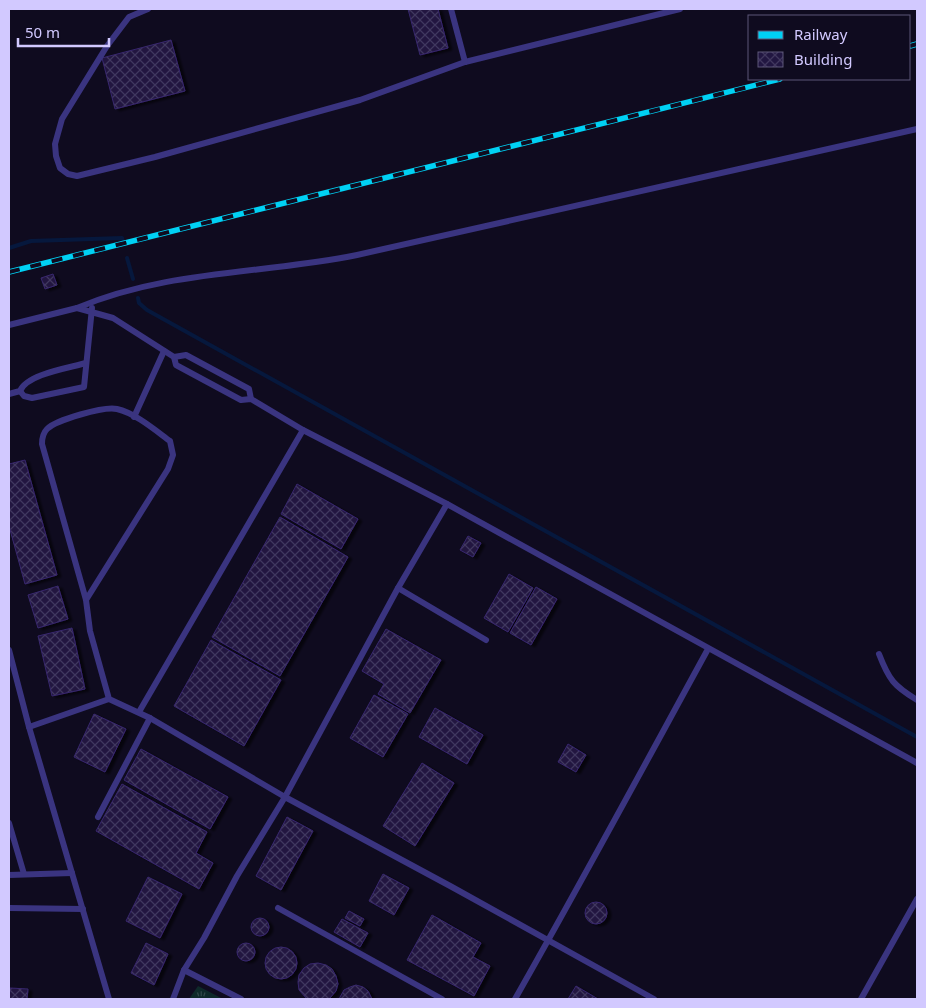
<svg xmlns="http://www.w3.org/2000/svg" width="926" height="1008" viewBox="0 0 926 1008" font-family="'Noto Sans',sans-serif">
	<defs>
		<pattern id="grass-tufts" width="24" height="20" patternUnits="userSpaceOnUse" patternTransform="scale(1.25)"><rect width="24" height="20" fill="#0e2929"/><path d="M3 7l-1-3M5 7V3M7 7l1-3M15 17l-1-3M17 17v-4M19 17l1-3" fill="none" stroke="#304749"/></pattern>
		<pattern id="building-cross-hatch" width="8" height="8" patternUnits="userSpaceOnUse" patternTransform="scale(1.25)"><rect width="8" height="8" fill="#211641"/><path d="M0 0l8 8M0 8l8-8" fill="none" stroke="#40375e"/></pattern>
		<filter id="shadow"><feDropShadow dx="4" dy="2" stdDeviation="1" flood-color="#0009"/></filter>
	</defs>
	<rect width="100%" height="100%" fill="#0f0b1f"/>
	<path fill="url(#grass-tufts)" d="M 198,986 L 223,999 L 189,999 Z"/>
	<g fill="none" stroke-linecap="round" stroke-linejoin="round">
		<g stroke="#06183d" stroke-width="4">
			<path d="M 9,248 L 31,241 L 122,238 L 123,242"/>
			<path d="M 127,258 L 133,279"/>
			<path d="M 138,298 L 139,303 L 147,310 L 917,737"/>
		</g>
	</g>
	<g fill="url(#building-cross-hatch)" stroke="#38276e" filter="url(#shadow)">
		<path d="M 408,9 L 438,9 L 448,48 L 420,55 Z"/>
		<path d="M 171,40 L 185,91 L 115,109 L 102,58 Z"/>
		<path d="M 53,274 L 57,285 L 45,289 L 41,278 Z"/>
		<path d="M 25,460 L 57,575 L 25,584 L 9,526 L 9,464 Z"/>
		<path d="M 297,484 L 358,519 L 341,549 L 281,514 Z"/>
		<path d="M 280,517 L 348,557 L 280,676 L 212,637 Z"/>
		<path d="M 468,536 L 481,543 L 473,557 L 460,550 Z"/>
		<path d="M 509,574 L 533,588 L 508,632 L 484,618 Z"/>
		<path d="M 58,586 L 68,619 L 38,628 L 28,595 Z"/>
		<path d="M 536,587 L 557,599 L 531,645 L 510,633 Z"/>
		<path d="M 72,628 L 85,689 L 52,696 L 38,636 Z"/>
		<path d="M 386,629 L 441,660 L 410,713 L 378,694 L 384,684 L 362,671 Z"/>
		<path d="M 211,640 L 281,680 L 244,746 L 174,706 Z"/>
		<path d="M 374,695 L 408,714 L 383,757 L 350,738 Z"/>
		<path d="M 435,708 L 483,735 L 467,764 L 419,737 Z"/>
		<path d="M 94,714 L 126,729 L 105,772 L 74,757 Z"/>
		<path d="M 568,744 L 586,755 L 576,772 L 558,762 Z"/>
		<path d="M 141,749 L 228,797 L 210,829 L 124,780 Z"/>
		<path d="M 422,763 L 454,783 L 415,846 L 383,826 Z"/>
		<path d="M 122,784 L 207,832 L 196,853 L 213,863 L 199,889 L 96,831 Z"/>
		<path d="M 287,817 L 313,831 L 281,890 L 256,876 Z"/>
		<path d="M 383,874 L 409,888 L 394,915 L 369,901 Z"/>
		<path d="M 148,877 L 182,894 L 160,938 L 126,921 Z"/>
		<circle cx="596" cy="913" r="11"/>
		<path d="M 349,911 L 364,919 L 360,926 L 345,918 Z"/>
		<path d="M 432,915 L 481,943 L 473,957 L 490,966 L 474,996 L 407,960 Z"/>
		<circle cx="260" cy="927" r="9"/>
		<path d="M 342,919 L 368,933 L 360,947 L 334,932 Z"/>
		<path d="M 146,943 L 168,954 L 154,985 L 131,973 Z"/>
		<circle cx="246" cy="952" r="9"/>
		<circle cx="281" cy="963" r="16"/>
		<path d="M 318,963 L 326,965 L 332,969 L 336,976 L 338,984 L 336,991 L 329,999 L 307,999 L 299,990 L 298,982 L 299,975 L 304,968 L 310,964 Z"/>
		<path d="M 356,985 L 363,987 L 368,991 L 372,999 L 339,999 L 344,990 L 350,987 Z"/>
		<path d="M 576,986 L 598,999 L 568,999 Z"/>
		<path d="M 10,988 L 28,989 L 27,999 L 9,999 Z"/>
	</g>
	<g fill="none" stroke-linecap="round" stroke-linejoin="round">
		<g stroke="#3a3480" stroke-width="6">
			<path d="M 148,9 L 129,17 L 107,46 L 62,119 L 55,144 L 56,156 L 60,168 L 68,174 L 77,176 L 155,157 L 360,100 L 465,62 L 680,9"/>
			<path d="M 451,9 L 465,62"/>
			<path d="M 77,308 C 166,270 264,274 357,255 L 917,129"/>
			<path d="M 9,325 L 77,308 L 113,318 L 174,357 L 176,365 L 241,400 L 251,399 L 303,430 L 447,504 L 917,763"/>
			<path d="M 174,357 L 186,355 L 249,389 L 251,399"/>
			<path d="M 20,391 L 24,396 L 32,398 L 84,387 L 92,308"/>
			<path d="M 9,394 L 20,391 C 27,374 69,368 86,363"/>
			<path d="M 134,417 L 164,351"/>
			<path d="M 398,588 L 486,640"/>
			<path d="M 86,600 L 168,469 L 173,455 L 170,441 C 155,430 135,413 117,409 C 104,406 56,420 47,429 C 43,433 42,438 42,444 L 86,600 L 90,631 L 109,699 L 150,718 L 285,797 L 398,588 L 447,504"/>
			<path d="M 9,650 L 29,727 L 109,999"/>
			<path d="M 879,654 C 889,680 894,686 917,700"/>
			<path d="M 139,712 L 303,430"/>
			<path d="M 29,727 L 109,699"/>
			<path d="M 98,817 L 150,718"/>
			<path d="M 9,823 L 24,874"/>
			<path d="M 9,875 L 72,873"/>
			<path d="M 9,908 L 83,909"/>
			<path d="M 278,908 L 442,999"/>
			<path d="M 184,970 L 241,999"/>
			<path d="M 173,999 L 184,970 L 204,938 L 237,876 L 285,797 L 452,887 L 654,999"/>
			<path d="M 515,999 C 581,883 644,766 708,649"/>
			<path d="M 861,999 L 917,899"/>
		</g>
		<defs>
			<g id="rail">
				<path d="M 910,46 L 917,44"/>
				<path d="M 9,272 L 780,79"/>
			</g>
		</defs>
		<use href="#rail" stroke="#00d1f4" stroke-width="5.5"/>
		<use href="#rail" stroke="#0f0b1f" stroke-width="4" stroke-dasharray="11" stroke-linecap="butt"/>
	</g>
	<rect width="926" height="1008" fill="none" stroke="#d2c9ff" stroke-width="20"/>
	<rect x="748" y="15" width="162" height="65" fill="#0f0b1f" stroke="#5d5779"/>
	<rect x="758" y="31" width="25" height="8" fill="#00d1f4" stroke="#5d5779"/>
	<text x="794" y="40" font-size="15" fill="#d2c9ff">Railway</text>
	<rect x="758" y="52" width="25" height="15" fill="url(#building-cross-hatch)" stroke="#5d5779"/>
	<text x="794" y="65" font-size="15" fill="#d2c9ff">Building</text>
	<path d="M18 38v8h91v-8" fill="none" stroke="#d2c9ff" stroke-width="2.5"/>
	<text x="25" y="38" font-size="15" fill="#d2c9ff" stroke="#0f0b1f" stroke-width="4" paint-order="stroke">50 m</text>
</svg>
